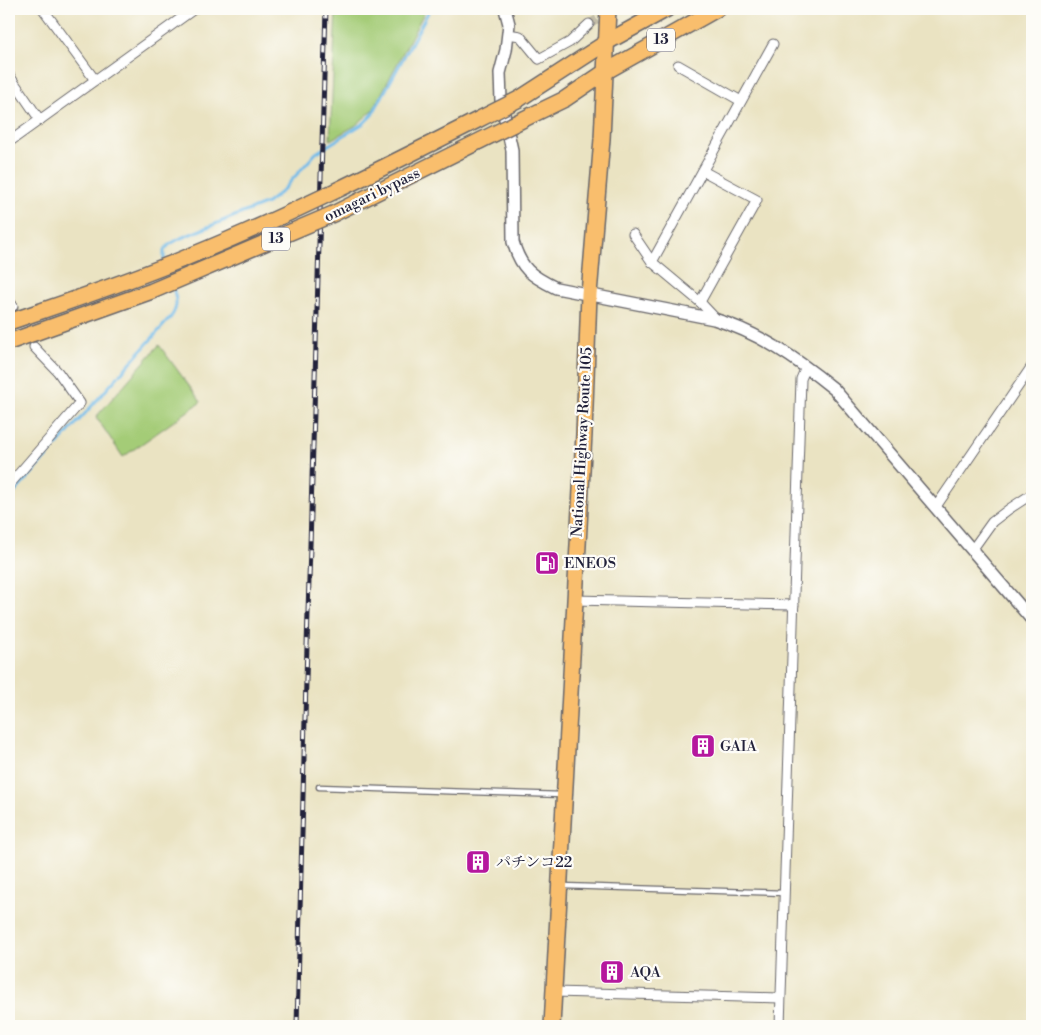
<svg xmlns="http://www.w3.org/2000/svg" width="1041" height="1035" viewBox="0 0 1041 1035" font-family="'Libre Bodoni','Noto Serif JP',serif">
	<rect width="100%" height="100%" fill="#fdfcf7"/>
	<filter id="ink" filterUnits="userSpaceOnUse"><feTurbulence type="fractalNoise" baseFrequency=".02" numOctaves="2"/><feDisplacementMap in="SourceGraphic" scale="10" xChannelSelector="R" yChannelSelector="G"/><feConvolveMatrix kernelMatrix="1 2 1 2 8 2 1 2 1" color-interpolation-filters="sRGB"/></filter>
	<filter id="wash" filterUnits="userSpaceOnUse"><feTurbulence type="fractalNoise" baseFrequency=".0096" numOctaves="4" result="noise"/><feDisplacementMap in="SourceGraphic" scale="20" xChannelSelector="R" yChannelSelector="G"/><feGaussianBlur stdDeviation="1.12" result="paint"/><feColorMatrix in="noise" values="0 0 0 0 0 0 0 0 0 0 0 0 0 0 0 0 0 1.4 0 .05"/><feComposite in="paint" operator="in"/></filter>
	<g filter="url(#wash)">
		<rect width="100%" height="100%" fill="#eae3c2"/>
		<g fill="#a4cc77" stroke="#637759">
			<path d="M 336,9 L 426,9 L 373,110 L 355,126 L 330,140 Z"/>
			<path d="M 159,345 L 201,402 L 123,457 L 96,417 Z"/>
		</g>
		<g fill="none" stroke-linecap="round" stroke-linejoin="round">
			<g stroke="#71bbea" stroke-width="3">
				<path d="M 164,261 L 164,250 L 170,244 L 181,238 L 267,203 L 281,192 L 316,153 L 364,123 L 372,115 L 430,9"/>
				<path d="M 9,499 L 171,317 C 178,307 177,300 173,288"/>
			</g>
		</g>
	</g>
	<g filter="url(#ink)">
		<g fill="none" stroke-linecap="round" stroke-linejoin="round">
			<g stroke="#c2bca7" stroke-width="9" stroke-dasharray="9 4.5" stroke-linecap="butt">
				<path d="M 589,24 L 617,9"/>
				<path d="M 13,306 L 34,347"/>
			</g>
			<defs>
				<g id="service">
					<path d="M 319,787 L 562,795"/>
					<path d="M 563,886 L 784,893"/>
				</g>
				<g id="minor">
					<path d="M 43,9 L 95,80"/>
					<path d="M 508,34 L 520,36 L 539,59 L 570,42 L 589,24"/>
					<path d="M 678,65 L 741,101"/>
					<path d="M 9,75 L 40,120"/>
					<path d="M 9,142 L 194,9"/>
					<path d="M 633,234 L 652,262 L 700,302 L 717,320"/>
					<path d="M 652,262 L 773,44"/>
					<path d="M 9,301 L 13,306"/>
					<path d="M 700,302 L 757,200 L 703,171"/>
					<path d="M 9,485 L 80,403 L 58,372 L 34,347"/>
					<path d="M 935,508 L 1032,366"/>
					<path d="M 972,550 L 992,522 L 1009,509 L 1032,494"/>
					<path d="M 574,600 L 794,605"/>
					<path d="M 554,992 L 780,998"/>
					<path d="M 780,1026 L 801,379 L 806,367"/>
				</g>
				<path id="tertiary" d="M 505,9 L 509,24 L 506,50 L 500,73 L 501,101 L 512,150 L 513,242 C 521,269 531,276 556,288 L 714,319 C 760,333 797,359 834,389 L 1032,620"/>
				<g id="trunk">
					<path d="M 519,99 L 607,42 L 667,9"/>
					<path d="M 534,114 L 565,99 L 605,72 L 717,9"/>
					<path d="M 552,1026 L 584,434 L 589,294 L 602,139 L 608,9"/>
				</g>
			</defs>
			<use href="#service" stroke="#68666a" stroke-width="7"/>
			<use href="#minor" stroke="#68666a" stroke-width="11"/>
			<use href="#tertiary" stroke="#68666a" stroke-width="14"/>
			<use href="#trunk" stroke="#68666a" stroke-width="18"/>
			<use href="#service" stroke="#fff" stroke-width="4.5"/>
			<use href="#minor" stroke="#fff" stroke-width="9"/>
			<use href="#tertiary" stroke="#fff" stroke-width="11"/>
			<use href="#trunk" stroke="#f9be6d" stroke-width="15"/>
			<defs>
				<path id="rail" d="M 297,1026 L 306,680 L 326,9"/>
			</defs>
			<use href="#rail" stroke="#22223b" stroke-width="5"/>
			<use href="#rail" stroke="#fdfcf7" stroke-width="3" stroke-dasharray="9" stroke-linecap="butt"/>
			<defs>
				<g id="trunk-bridge">
					<path d="M 9,322 C 70,301 131,281 190,256 C 303,210 410,154 519,99"/>
					<path d="M 9,342 L 152,291 L 333,214 L 534,114"/>
				</g>
			</defs>
			<use href="#trunk-bridge" stroke="#68666a" stroke-width="18" stroke-linecap="butt"/>
			<use href="#trunk-bridge" stroke="#f9be6d" stroke-width="15"/>
		</g>
	</g>
	<defs>
		<symbol id="fuel-square" viewBox="-11 -11 22 22"><rect x="-9" y="-9" width="18" height="18" rx="4" fill="#b5179e" stroke="#fdfcf7"/><path d="M-5.5-6h7V0h2V4h1.3V-2.5L3-4.5l.8-.8L6-3V5H2.5V1h-1V6h-7ZM-4.2-4.7v3.2H.2V-4.7Z" fill="#fff"/></symbol>
		<symbol id="building-square" viewBox="-11 -11 22 22"><rect x="-9" y="-9" width="18" height="18" rx="4" fill="#b5179e" stroke="#fdfcf7"/><path d="M-4-6H4V6H1V3H-1V6H-4ZM-2.5-4.3h1.7v1.8h-1.7ZM.8-4.3h1.7v1.8H.8ZM-2.5-1h1.7V.8h-1.7ZM.8-1h1.7V.8H.8Z" fill="#fff"/></symbol>
	</defs>
	<g fill-rule="evenodd">
		<use href="#fuel-square" x="533" y="549" width="28" height="28"/>
		<use href="#building-square" x="689" y="732" width="28" height="28"/>
		<use href="#building-square" x="464" y="848" width="28" height="28"/>
		<use href="#building-square" x="598" y="958" width="28" height="28"/>
	</g>
	<g text-anchor="middle" dominant-baseline="central" stroke-width="4.5" stroke-linejoin="round" paint-order="stroke">
		<g fill="#fdfcf7" stroke="#646373" stroke-width="1">
			<rect x="647" y="28.5" width="28" height="23" rx="4"/>
			<rect x="262" y="227.5" width="28" height="23" rx="4"/>
		</g>
		<g font-size="14" font-weight="bold" fill="#22223b">
			<text x="661" y="40">13</text>
			<text x="276" y="239">13</text>
		</g>
		<g font-size="15" fill="#22223b" stroke="#fdfcf7">
			<text transform="translate(372 195) rotate(-26)">omagari bypass</text>
			<text transform="translate(582 442) rotate(-87)">National Highway Route 105</text>
		</g>
		<g font-size="15" fill="#22223b" stroke="#fdfcf7" text-anchor="start">
			<text x="564" y="563">ENEOS</text>
			<text x="720" y="746">GAIA</text>
			<text x="496" y="862">パチンコ22</text>
			<text x="630" y="972">AQA</text>
		</g>
	</g>
	<rect width="1041" height="1035" fill="none" stroke="#fdfcf7" stroke-width="30"/>
</svg>
